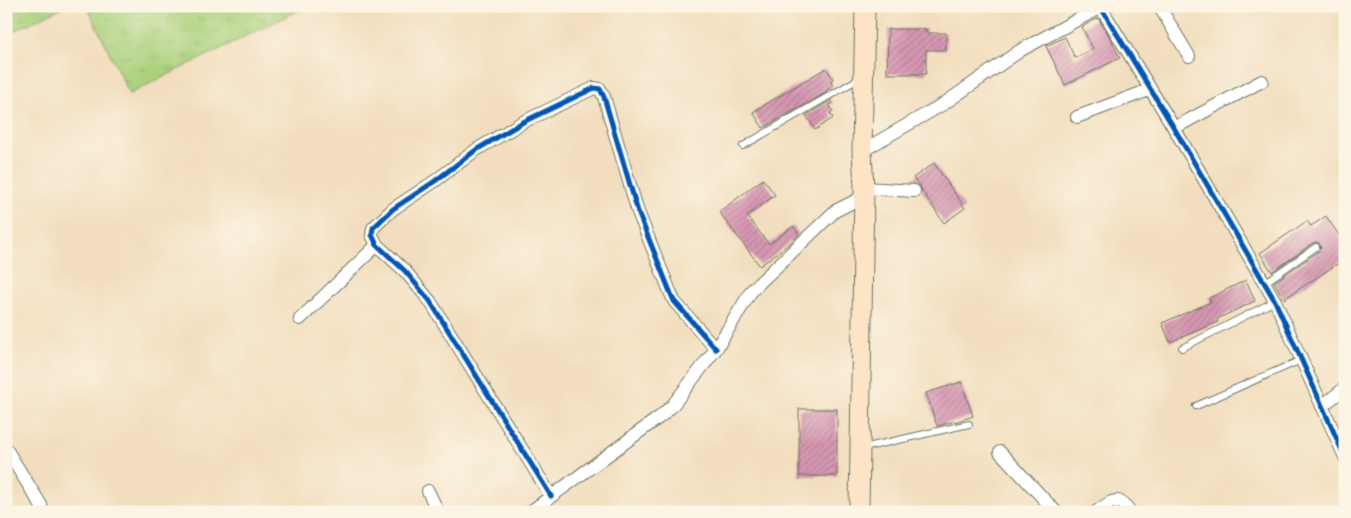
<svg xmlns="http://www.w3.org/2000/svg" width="1351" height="518" viewBox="0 0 1351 518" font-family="'Libre Caslon Text',serif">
	<defs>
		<pattern id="grass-tufts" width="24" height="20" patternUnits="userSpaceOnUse" patternTransform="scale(1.25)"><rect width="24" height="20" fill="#abd17c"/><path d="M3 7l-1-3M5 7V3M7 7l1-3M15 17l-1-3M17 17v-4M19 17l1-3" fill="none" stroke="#93b46c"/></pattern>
		<pattern id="building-hatch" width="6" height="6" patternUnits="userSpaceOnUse" patternTransform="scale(1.25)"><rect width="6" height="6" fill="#d797b2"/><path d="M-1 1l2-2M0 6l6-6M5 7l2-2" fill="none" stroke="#ae7c92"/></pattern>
	</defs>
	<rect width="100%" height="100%" fill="#fcf5e5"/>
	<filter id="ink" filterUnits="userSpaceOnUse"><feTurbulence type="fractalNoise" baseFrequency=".02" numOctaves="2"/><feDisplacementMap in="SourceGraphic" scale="10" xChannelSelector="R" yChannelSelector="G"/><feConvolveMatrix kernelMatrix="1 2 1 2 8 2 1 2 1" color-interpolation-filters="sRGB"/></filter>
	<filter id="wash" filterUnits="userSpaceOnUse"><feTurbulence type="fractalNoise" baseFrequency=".0096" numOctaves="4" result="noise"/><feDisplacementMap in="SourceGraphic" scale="20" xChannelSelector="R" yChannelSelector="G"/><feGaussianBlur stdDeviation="1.12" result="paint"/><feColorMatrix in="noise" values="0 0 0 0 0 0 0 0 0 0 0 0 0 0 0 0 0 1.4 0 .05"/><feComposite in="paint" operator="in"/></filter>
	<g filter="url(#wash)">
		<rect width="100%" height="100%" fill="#f2debe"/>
		<g fill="url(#grass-tufts)" stroke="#658758">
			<path d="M 6,6 L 65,6 L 6,35 Z"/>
			<path d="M 87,6 L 307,6 L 129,94 Z"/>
		</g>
		<g id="blocks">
			<g fill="url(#building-hatch)">
				<path d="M 1098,18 L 1111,39 L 1120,58 L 1065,85 L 1046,46 L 1065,37 L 1075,58 L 1093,49 L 1082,27 Z"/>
				<path d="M 888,29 L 926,29 L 926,33 L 946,33 L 946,50 L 926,50 L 926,74 L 887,74 Z"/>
				<path d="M 826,68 L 833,79 L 830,81 L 833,86 L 826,91 L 827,92 L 763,128 L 753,112 Z"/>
				<path d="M 832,100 L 833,103 L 829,105 L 833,111 L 830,113 L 833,118 L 815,130 L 806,115 Z"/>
				<path d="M 934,163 L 965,208 L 944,223 L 922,191 L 921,187 L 913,178 Z"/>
				<path d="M 763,179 L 775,195 L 747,216 L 769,244 L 793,226 L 799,234 L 791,242 L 760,266 L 719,212 Z"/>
				<path d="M 1326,216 L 1345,244 L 1345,259 L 1284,299 L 1274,282 L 1319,251 L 1321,249 L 1320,245 L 1318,242 L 1313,243 L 1272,272 L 1260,253 L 1307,221 L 1311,226 Z"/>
				<path d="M 1246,280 L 1255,301 L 1217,319 L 1218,322 L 1170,342 L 1162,323 L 1211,302 L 1209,298 Z"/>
				<path d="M 961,382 L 973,416 L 955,422 L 955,421 L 937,426 L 926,393 Z"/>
				<rect x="799" y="409" width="38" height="67"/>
			</g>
		</g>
	</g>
	<g filter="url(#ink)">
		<use href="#blocks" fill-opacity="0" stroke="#697564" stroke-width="1"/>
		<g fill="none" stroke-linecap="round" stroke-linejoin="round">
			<defs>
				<g id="lane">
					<path d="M 743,146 L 860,78"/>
					<path d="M 1264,283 L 1316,247"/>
					<path d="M 1182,348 L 1275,301"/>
					<path d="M 1196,406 L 1301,360"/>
					<path d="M 863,448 L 969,424"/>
				</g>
				<g id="street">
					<path d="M 1100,6 L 1174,128 L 1275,301 L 1345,457"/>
					<path d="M 1159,6 L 1189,56"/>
					<path d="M 1077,117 L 1149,90"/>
					<path d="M 1174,128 L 1262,81"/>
					<path d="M 862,151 L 945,103 L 1021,50 L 1103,6"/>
					<path d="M 864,188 L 914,191"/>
					<path d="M 300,319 L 377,245"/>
					<path d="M 1322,406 L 1345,388"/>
					<path d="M 6,449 L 41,505 L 42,512"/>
					<path d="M 1000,452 L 1056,512"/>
					<path d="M 428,491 L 438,512"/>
					<path d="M 551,496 L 430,301 L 405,271 L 377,245 L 372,235 L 373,228 L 393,209 L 435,181 L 476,150 L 523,122 L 594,88 L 600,89 L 604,97 L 638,212 L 671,294 L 674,301 L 716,349"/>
					<path d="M 530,512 L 661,416 L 672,406 L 716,349 L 752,290 L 835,211 L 863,197"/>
					<path d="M 1096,512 C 1111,502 1118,493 1130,512"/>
				</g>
				<path id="secondary" d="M 859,512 L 864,188 L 862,151 L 865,6"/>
			</defs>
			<use href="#lane" stroke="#697564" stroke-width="8"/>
			<use href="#street" stroke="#697564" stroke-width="14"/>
			<use href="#secondary" stroke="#697564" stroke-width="21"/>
			<use href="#lane" stroke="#fff" stroke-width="6"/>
			<use href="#street" stroke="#fff" stroke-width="12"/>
			<use href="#secondary" stroke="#fee4c6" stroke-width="19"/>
			<defs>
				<g id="cycleway">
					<path d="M 1100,6 L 1174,128 L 1275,301 L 1345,457"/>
					<path d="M 551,496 L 430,301 L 405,271 L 377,245 L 372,235 L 373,228 L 393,209 L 435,181 L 476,150 L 523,122 L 594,88 L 600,89 L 604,97 L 638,212 L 671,294 L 674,301 L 716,349"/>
				</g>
			</defs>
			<use href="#cycleway" stroke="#fcf5e5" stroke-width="8"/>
			<use href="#cycleway" stroke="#0057b8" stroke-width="5"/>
		</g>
	</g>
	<rect width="1351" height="518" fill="none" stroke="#fcf5e5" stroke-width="25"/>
</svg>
